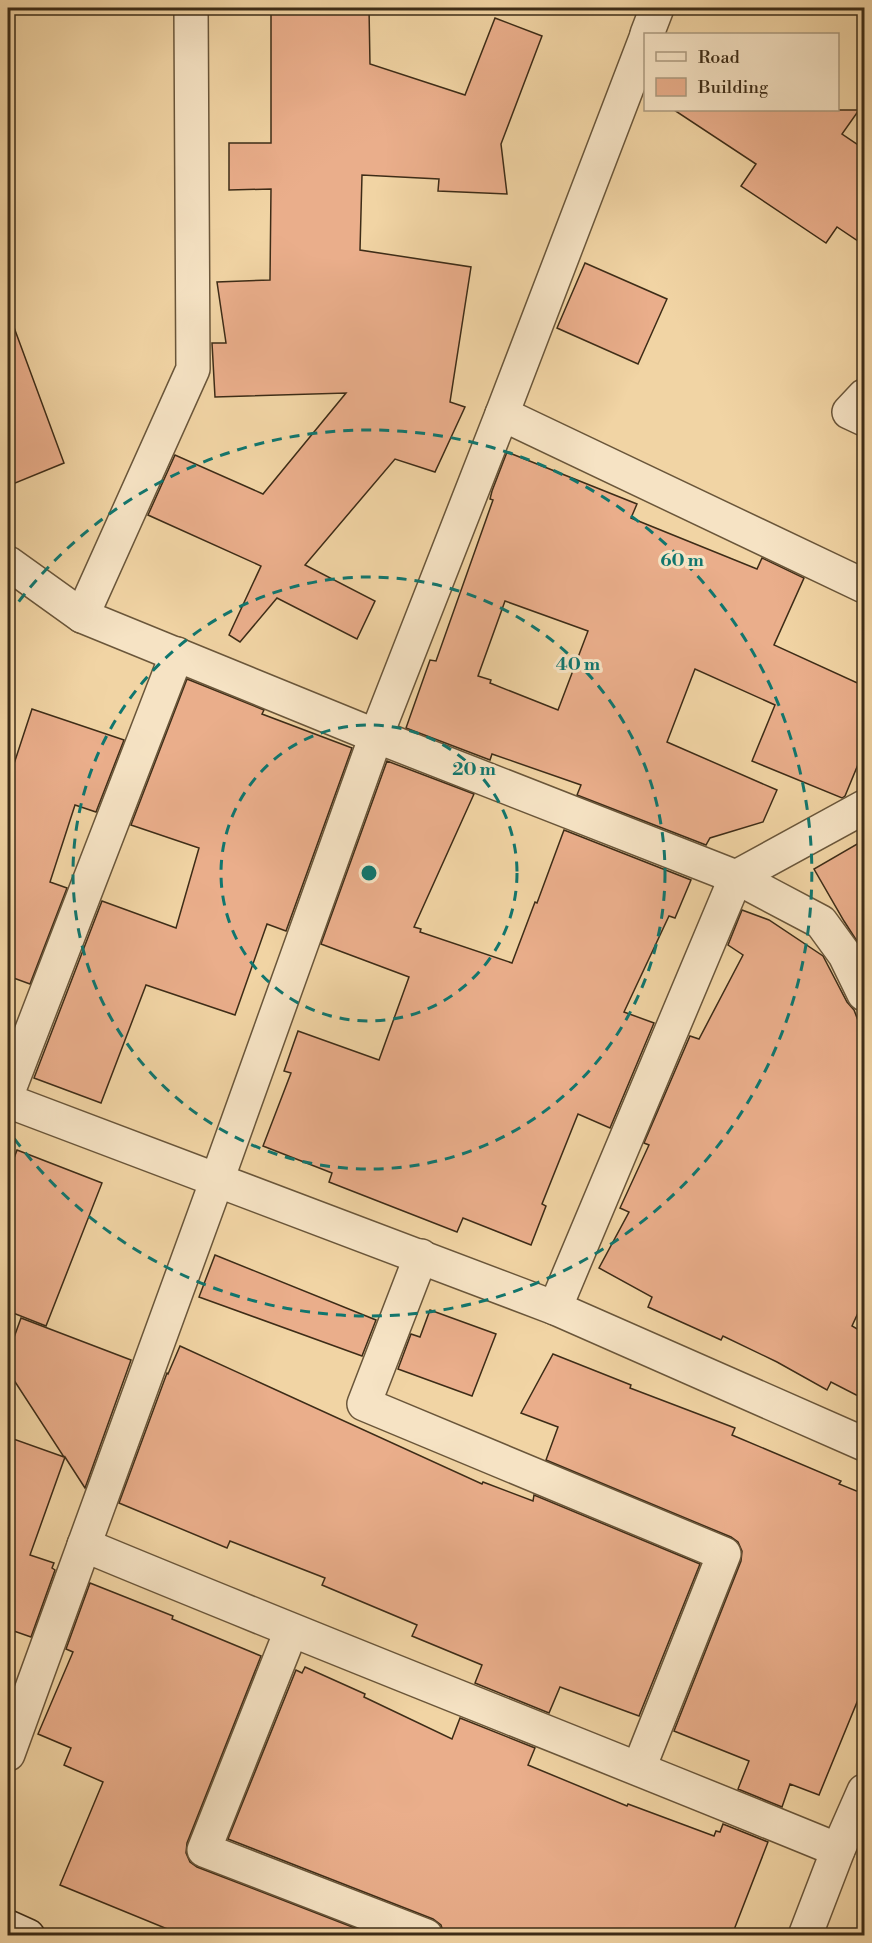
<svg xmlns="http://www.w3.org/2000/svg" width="872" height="1943" viewBox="0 0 872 1943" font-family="'Libre Bodoni',serif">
	<rect width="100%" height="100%" fill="#f1d4a4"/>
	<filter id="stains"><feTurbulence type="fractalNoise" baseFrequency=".00333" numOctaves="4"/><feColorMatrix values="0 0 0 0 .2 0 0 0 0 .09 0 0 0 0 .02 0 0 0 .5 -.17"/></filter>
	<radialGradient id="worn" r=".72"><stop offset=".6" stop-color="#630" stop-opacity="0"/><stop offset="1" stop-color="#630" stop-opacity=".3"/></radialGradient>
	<g fill="#eaae8b" stroke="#3d2c17" stroke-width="1.5" fill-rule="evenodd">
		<path d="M 271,8 L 369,8 L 370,64 L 465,95 L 495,18 L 542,36 L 501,144 L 507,194 L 438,191 L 439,179 L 362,175 L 360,250 L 471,267 L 450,402 L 465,407 L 435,472 L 395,459 L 305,565 L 375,601 L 357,639 L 277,598 L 240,642 L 229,635 L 261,566 L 148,515 L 175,455 L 263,494 L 346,393 L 215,397 L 212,343 L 226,343 L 217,282 L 270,280 L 271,189 L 229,190 L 229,143 L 271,143 Z"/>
		<path d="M 674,110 L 859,110 L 842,134 L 864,149 L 864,245 L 837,227 L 826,243 L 741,186 L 756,164 Z"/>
		<path d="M 585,263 L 667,299 L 638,364 L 557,328 Z"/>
		<path d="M 12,322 L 64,463 L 8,486 L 8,323 Z"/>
		<path d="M 507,452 L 637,504 L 631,518 L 757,569 L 762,558 L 804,578 L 774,645 L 864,686 L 864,750 L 845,796 L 842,798 L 752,761 L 775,705 L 695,669 L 667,742 L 777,790 L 763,822 L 710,838 L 706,845 L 577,795 L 581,785 L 492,754 L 490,760 L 406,728 L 430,660 L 436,661 L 493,500 L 490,499 L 492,491 ZM 505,601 L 588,631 L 558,710 L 490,683 L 491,680 L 478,676 Z"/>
		<path d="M 187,679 L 264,710 L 262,714 L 352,748 L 286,931 L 267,924 L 235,1015 L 146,985 L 101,1103 L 34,1078 L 102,901 L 176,928 L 199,848 L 131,825 Z"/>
		<path d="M 32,709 L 124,740 L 96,812 L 75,805 L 50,882 L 67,888 L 30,984 L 8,976 L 8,782 Z"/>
		<path d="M 387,761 L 474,794 L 414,927 L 421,929 L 420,932 L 512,963 L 535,902 L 537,903 L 564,830 L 691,880 L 675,918 L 669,916 L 624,1012 L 654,1023 L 610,1128 L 578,1114 L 542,1204 L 546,1206 L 531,1245 L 463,1218 L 457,1232 L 329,1182 L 332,1173 L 263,1146 L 291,1073 L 284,1071 L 298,1031 L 379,1060 L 409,977 L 321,944 Z"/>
		<path d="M 864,840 L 864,952 L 844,921 L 814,869 Z"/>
		<path d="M 742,910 L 769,920 L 823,956 L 847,1002 L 854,1010 L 864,1036 L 864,1300 L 852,1326 L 864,1333 L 864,1399 L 831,1382 L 827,1390 L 777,1362 L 723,1336 L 721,1340 L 648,1307 L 652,1297 L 599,1268 L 629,1212 L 620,1208 L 649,1145 L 644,1143 L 690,1036 L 699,1039 L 743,955 L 728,945 Z"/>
		<path d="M 17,1150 L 102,1183 L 46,1326 L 8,1311 L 8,1175 Z"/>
		<path d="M 215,1255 L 376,1320 L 362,1356 L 199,1297 Z"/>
		<path d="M 430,1310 L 496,1334 L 472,1396 L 398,1369 L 411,1334 L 420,1337 Z"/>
		<path d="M 21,1318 L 131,1360 L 85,1488 L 65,1457 L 30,1555 L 54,1563 L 52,1568 L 55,1570 L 31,1637 L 8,1629 L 8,1437 L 64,1457 L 8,1371 L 8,1354 Z"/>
		<path d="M 180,1346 L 482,1484 L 483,1482 L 533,1501 L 534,1495 L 700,1564 L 639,1716 L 560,1687 L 549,1713 L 475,1683 L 482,1665 L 412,1636 L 417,1625 L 322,1585 L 325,1578 L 230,1541 L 227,1548 L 119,1503 L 167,1373 L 168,1374 Z"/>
		<path d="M 553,1354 L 631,1385 L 630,1388 L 735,1428 L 732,1435 L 841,1481 L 839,1484 L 864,1494 L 864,1685 L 819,1795 L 790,1784 L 782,1807 L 738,1789 L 749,1761 L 674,1731 L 741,1561 L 742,1551 L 738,1542 L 731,1537 L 546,1460 L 558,1427 L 521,1413 Z"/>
		<path d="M 90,1583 L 173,1616 L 172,1619 L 261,1656 L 187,1843 L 186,1853 L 190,1862 L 197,1867 L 373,1935 L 182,1935 L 60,1885 L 103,1782 L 64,1765 L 71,1748 L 38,1734 L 73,1652 L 66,1649 Z"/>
		<path d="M 305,1667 L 365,1694 L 364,1697 L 452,1739 L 460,1718 L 535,1748 L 528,1765 L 627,1806 L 628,1804 L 714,1836 L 716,1831 L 720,1832 L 723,1824 L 768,1842 L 732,1935 L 444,1935 L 441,1925 L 433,1919 L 228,1839 L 296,1670 L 302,1673 Z"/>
	</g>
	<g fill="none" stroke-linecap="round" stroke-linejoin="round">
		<defs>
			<g id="street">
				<path d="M 647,34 L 657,8"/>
				<path d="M 864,396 L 849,412 L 864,419"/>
				<path d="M 502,414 L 864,586"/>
				<path d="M 8,563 L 82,616 L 376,736 L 736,877 L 821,922 L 845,955 L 864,994"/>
				<path d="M 82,616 L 193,369 L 191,8"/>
				<path d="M 8,1092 L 177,654"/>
				<path d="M 8,1101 L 555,1308 L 864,1444"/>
				<path d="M 421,1256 L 364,1404 L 724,1554 L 639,1768"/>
				<path d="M 555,1308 L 736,877 L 864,807"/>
				<path d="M 84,1545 C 334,1649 587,1747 838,1850"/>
				<path d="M 291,1631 L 204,1850 L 426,1936"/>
				<path d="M 8,1754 L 217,1180 L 376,736 L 502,414 L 646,38"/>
				<path d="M 805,1936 L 838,1850 L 864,1791"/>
			</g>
			<path id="secondary" d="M 8,1927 L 28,1936"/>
		</defs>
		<use href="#street" stroke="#6a563a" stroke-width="36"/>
		<use href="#secondary" stroke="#3d2c17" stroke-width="36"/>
		<use href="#street" stroke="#f6e3c4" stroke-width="33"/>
		<use href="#secondary" stroke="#f6e3c4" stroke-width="33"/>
	</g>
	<g fill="none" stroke="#0f766e" stroke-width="3" stroke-dasharray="10 8">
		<circle cx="369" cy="873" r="148"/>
		<circle cx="369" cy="873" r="296"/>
		<path d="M8 616A443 443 0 1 1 8 1130"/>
	</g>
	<circle cx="369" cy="873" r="9" fill="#0f766e" stroke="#f6e3c4" stroke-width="3"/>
	<g font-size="18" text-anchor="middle" font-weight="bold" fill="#0f766e" stroke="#f6e3c4" stroke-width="6" stroke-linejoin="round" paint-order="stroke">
		<text x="682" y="566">60 m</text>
		<text x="578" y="670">40 m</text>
		<text x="474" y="775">20 m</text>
	</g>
	<rect width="872" height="1943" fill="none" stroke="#f1d4a4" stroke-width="30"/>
	<rect x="9" y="9" width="854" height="1925" fill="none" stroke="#3d2c17" stroke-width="3"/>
	<rect x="15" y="15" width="842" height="1913" fill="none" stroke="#3d2c17" stroke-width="1.5"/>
	<rect x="644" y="33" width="195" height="78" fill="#f6e3c4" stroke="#ac9a7f" stroke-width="1.5"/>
	<rect x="656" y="52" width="30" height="9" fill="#f6e3c4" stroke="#ac9a7f" stroke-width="1.5"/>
	<text x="698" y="63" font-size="18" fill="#3d2c17">Road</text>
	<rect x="656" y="78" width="30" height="18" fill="#eaae8b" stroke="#ac9a7f" stroke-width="1.5"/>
	<text x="698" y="93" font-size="18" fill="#3d2c17">Building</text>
	<rect width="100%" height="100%" filter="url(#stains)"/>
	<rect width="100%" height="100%" fill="url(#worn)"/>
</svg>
